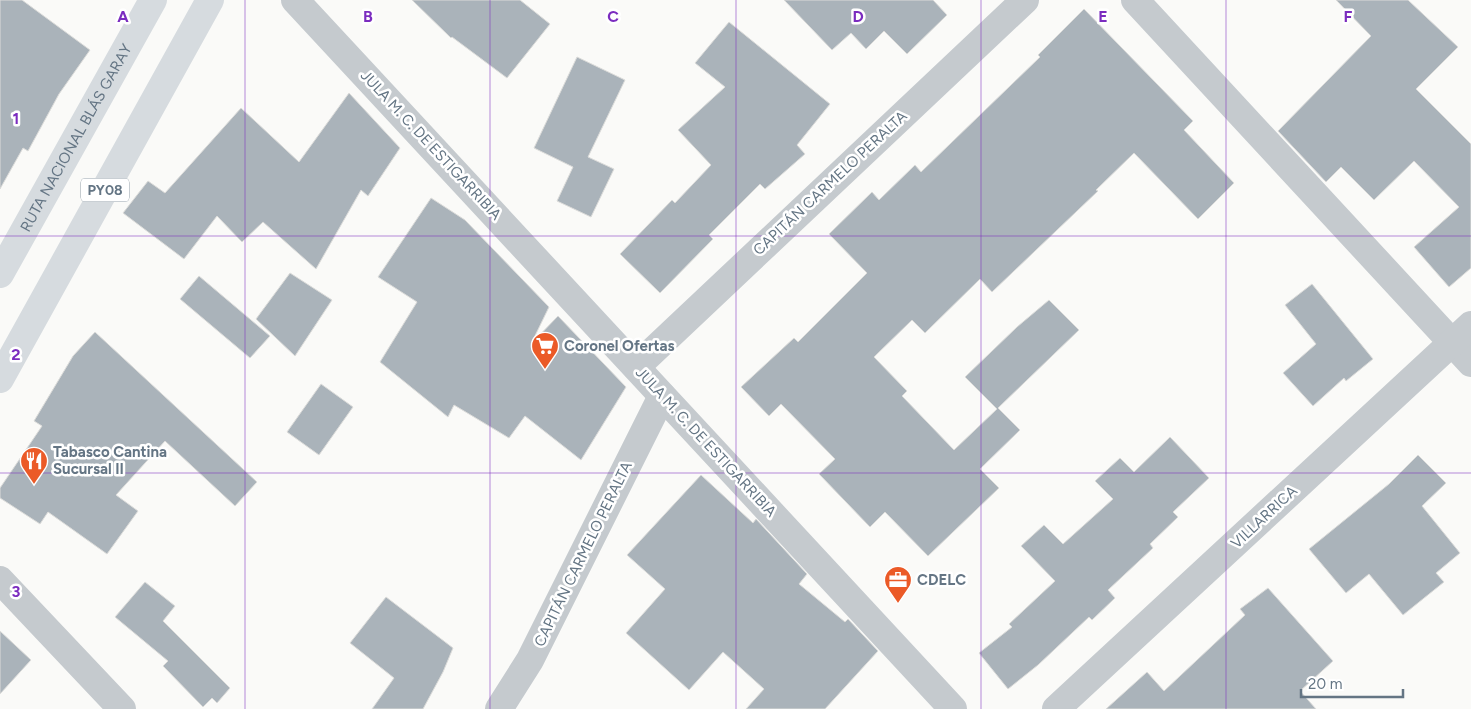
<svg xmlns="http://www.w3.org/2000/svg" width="1471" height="709" viewBox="0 0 1471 709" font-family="Figtree,sans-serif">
	<rect width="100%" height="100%" fill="#fafaf8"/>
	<g fill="#aab3ba" stroke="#dcdcda">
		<path d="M 0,0 L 22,0 L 90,50 L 59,94 L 28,151 L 23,148 L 0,189 Z"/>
		<path d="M 412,0 L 520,0 L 550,24 L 507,78 L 452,37 L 451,38 Z"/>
		<path d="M 784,0 L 933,0 L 947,15 L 907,54 L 884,31 L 866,49 L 851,33 L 832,50 Z"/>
		<path d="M 1336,0 L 1408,0 L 1458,47 L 1416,89 L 1471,144 L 1471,268 L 1449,287 L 1414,247 L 1459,207 L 1414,161 L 1374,200 L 1341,167 L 1326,182 L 1278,131 L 1371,36 Z"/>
		<path d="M 1084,9 L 1193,121 L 1184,130 L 1234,183 L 1198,219 L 1134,153 L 1096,190 L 1098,191 L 992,292 L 980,279 L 925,333 L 912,320 L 874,357 L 907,391 L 902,396 L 954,450 L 997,409 L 965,377 L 1017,327 L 1049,300 L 1079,330 L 998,408 L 1020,430 L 980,469 L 999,488 L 928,556 L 885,512 L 870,527 L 819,474 L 835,459 L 781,404 L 769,416 L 741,387 L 794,338 L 798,342 L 867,273 L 829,234 L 872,192 L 879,200 L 915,165 L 921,172 L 1040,57 L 1038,55 Z"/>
		<path d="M 729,22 L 830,104 L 797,145 L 805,154 L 765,189 L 760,184 L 709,235 L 713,239 L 660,293 L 620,254 L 672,200 L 675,203 L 711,165 L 678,130 L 725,87 L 695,63 Z"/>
		<path d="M 577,57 L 625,80 L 588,157 L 614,169 L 591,217 L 557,201 L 573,167 L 534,148 Z"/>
		<path d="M 349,93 L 400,148 L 368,196 L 361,190 L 316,269 L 263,222 L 242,242 L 217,216 L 184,259 L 123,213 L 148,181 L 165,193 L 241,108 L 299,162 Z"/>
		<path d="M 431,198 L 465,220 L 549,307 L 531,344 L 558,316 L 626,387 L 581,460 L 525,416 L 509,438 L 454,405 L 448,417 L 380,362 L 417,302 L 378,277 Z"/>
		<path d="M 290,273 L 332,300 L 295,356 L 256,319 Z"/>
		<path d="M 199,276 L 270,336 L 250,358 L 180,299 Z"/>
		<path d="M 1312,284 L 1373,359 L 1346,381 L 1344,378 L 1313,406 L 1283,373 L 1316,344 L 1285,305 Z"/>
		<path d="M 95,332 L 257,482 L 235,506 L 165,441 L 116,495 L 138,511 L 107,554 L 48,512 L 40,524 L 0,498 L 0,488 L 42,426 L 34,421 L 73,356 Z"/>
		<path d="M 321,384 L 353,407 L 319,455 L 287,432 Z"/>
		<path d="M 1170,437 L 1209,478 L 1173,512 L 1178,517 L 1150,544 L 1153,548 L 1108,590 L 1115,598 L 1092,620 L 1089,617 L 1038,665 L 1008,689 L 979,653 L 1012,627 L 1009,624 L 1055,581 L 1021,546 L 1044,525 L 1063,544 L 1113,499 L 1095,481 L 1120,458 L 1134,472 Z"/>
		<path d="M 1418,455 L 1446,483 L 1422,506 L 1460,553 L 1436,573 L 1444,582 L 1403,615 L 1369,574 L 1346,593 L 1309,549 L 1389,484 Z"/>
		<path d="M 701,475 L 753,523 L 756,519 L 807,574 L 799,584 L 845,622 L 848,619 L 878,651 L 825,709 L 746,709 L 764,689 L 723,652 L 689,690 L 626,633 L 665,589 L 627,555 Z"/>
		<path d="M 145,582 L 175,606 L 163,621 L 230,688 L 217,703 L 212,698 L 203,707 L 163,666 L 168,661 L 115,617 Z"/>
		<path d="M 1268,588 L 1333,661 L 1300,691 L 1316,709 L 1106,709 L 1147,672 L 1164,691 L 1245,615 L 1240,609 Z"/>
		<path d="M 386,597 L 453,648 L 443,672 L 423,709 L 372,709 L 394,678 L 350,643 Z"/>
		<path d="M 0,631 L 31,660 L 0,694 Z"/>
	</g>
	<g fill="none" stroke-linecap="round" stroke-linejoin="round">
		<g stroke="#c5cace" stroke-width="28">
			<path d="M 295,0 L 953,709"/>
			<path d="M 1135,0 L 1471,363"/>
			<path d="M 636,367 L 1025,0"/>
			<path d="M 0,580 L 122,709"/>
			<path d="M 499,709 L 530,660 L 662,396"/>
			<path d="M 1056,709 L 1471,325"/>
		</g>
		<g stroke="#d6dbdf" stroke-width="28">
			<path id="s1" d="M 0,274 L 153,0"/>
			<path d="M 0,379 L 210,0"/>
		</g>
	</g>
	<path fill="none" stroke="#7b2cbf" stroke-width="1" stroke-opacity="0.55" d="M 245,0 L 245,709M 490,0 L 490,709M 736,0 L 736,709M 981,0 L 981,709M 1226,0 L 1226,709M 0,236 L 1471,236M 0,473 L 1471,473"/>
	<defs>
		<symbol id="supermarket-pin" viewBox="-11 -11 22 30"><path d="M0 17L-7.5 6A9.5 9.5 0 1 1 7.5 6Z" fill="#eb5a27" stroke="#fff"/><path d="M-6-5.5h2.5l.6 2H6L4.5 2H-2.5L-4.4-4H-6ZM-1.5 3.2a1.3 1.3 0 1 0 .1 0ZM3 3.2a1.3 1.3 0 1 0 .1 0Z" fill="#fff"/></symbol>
		<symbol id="restaurant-pin" viewBox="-11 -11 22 30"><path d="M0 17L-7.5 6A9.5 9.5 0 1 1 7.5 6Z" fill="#eb5a27" stroke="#fff"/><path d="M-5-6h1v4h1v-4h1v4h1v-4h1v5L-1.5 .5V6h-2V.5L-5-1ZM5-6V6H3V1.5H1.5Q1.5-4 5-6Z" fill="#fff"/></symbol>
		<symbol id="office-pin" viewBox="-11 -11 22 30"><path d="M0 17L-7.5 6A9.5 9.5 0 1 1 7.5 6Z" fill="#eb5a27" stroke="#fff"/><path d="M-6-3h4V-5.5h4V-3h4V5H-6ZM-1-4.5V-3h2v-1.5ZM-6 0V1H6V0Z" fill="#fff"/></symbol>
	</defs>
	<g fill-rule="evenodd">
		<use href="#supermarket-pin" x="529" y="330" width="32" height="43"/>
		<use href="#restaurant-pin" x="18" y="445" width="32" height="43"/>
		<use href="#office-pin" x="882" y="564" width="32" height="43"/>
	</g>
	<g text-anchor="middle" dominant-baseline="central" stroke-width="5" stroke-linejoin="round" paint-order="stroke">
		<rect fill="#fff" stroke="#929ea9" stroke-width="1" x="81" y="178.5" width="48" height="23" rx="4"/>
		<g font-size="14" font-weight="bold" fill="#647584">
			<text x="105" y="190">PY08</text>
		</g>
		<g font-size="15" fill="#647584" stroke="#fff">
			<text stroke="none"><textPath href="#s1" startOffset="156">RUTA NACIONAL BLÁS GARAY</textPath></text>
			<text transform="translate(431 145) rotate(47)">JULA M. C. DE ESTIGARRIBIA</text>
			<text transform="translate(830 183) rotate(-43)">CAPITÁN CARMELO PERALTA</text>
			<text transform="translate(706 442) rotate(47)">JULA M. C. DE ESTIGARRIBIA</text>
			<text transform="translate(1264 517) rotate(-43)">VILLARRICA</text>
			<text transform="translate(583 554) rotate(-64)">CAPITÁN CARMELO PERALTA</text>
		</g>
		<g font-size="15" font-weight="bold" fill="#647584" stroke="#fff" text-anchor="start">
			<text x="564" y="346">Coronel Ofertas</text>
			<text x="53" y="452">Tabasco Cantina<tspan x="53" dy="17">Sucursal II</tspan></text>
			<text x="917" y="580">CDELC</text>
		</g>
	</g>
	<g font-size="16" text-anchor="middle" font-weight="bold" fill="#7b2cbf" stroke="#fff" stroke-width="5" stroke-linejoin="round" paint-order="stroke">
		<text x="123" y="22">A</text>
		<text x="368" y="22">B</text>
		<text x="613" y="22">C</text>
		<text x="858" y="22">D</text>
		<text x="1103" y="22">E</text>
		<text x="1348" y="22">F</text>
		<text x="16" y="124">1</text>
		<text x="16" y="360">2</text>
		<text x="16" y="597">3</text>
	</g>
	<path d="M1301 689v8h102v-8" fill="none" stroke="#647584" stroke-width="2.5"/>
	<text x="1308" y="689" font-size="15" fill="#647584" stroke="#ffffff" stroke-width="4" paint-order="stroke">20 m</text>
</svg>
